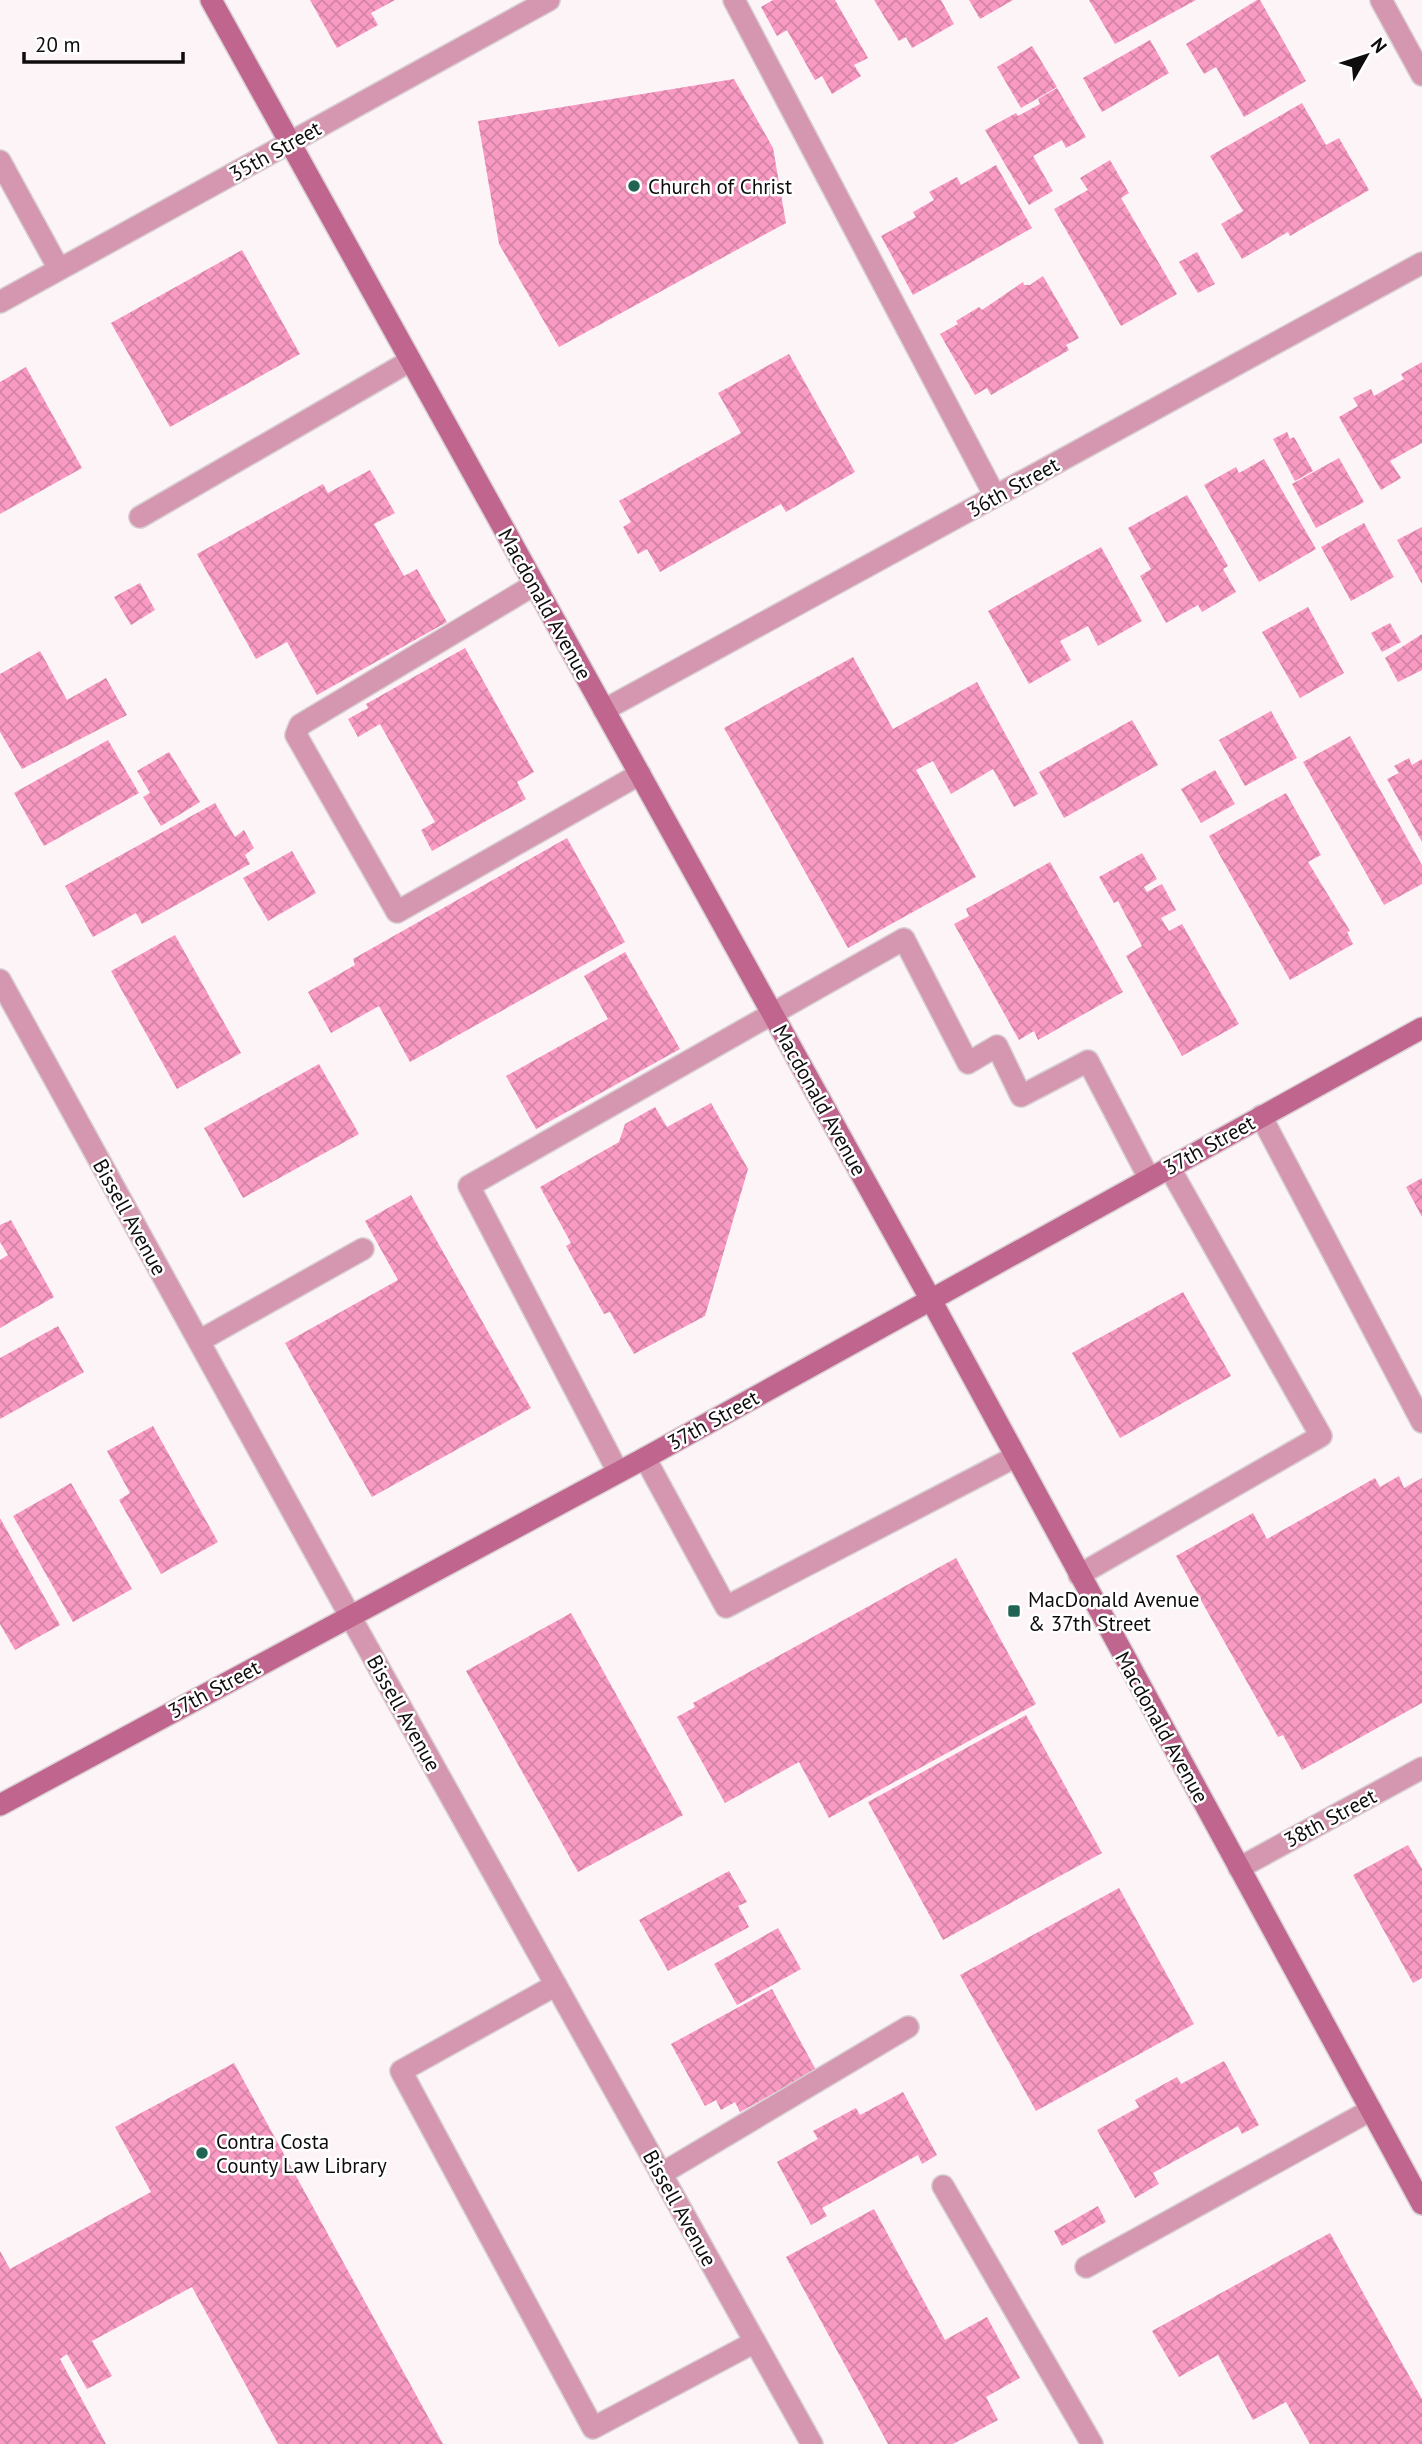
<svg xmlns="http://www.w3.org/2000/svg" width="1422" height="2444" viewBox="0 0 1422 2444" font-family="'PT Sans',sans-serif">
	<defs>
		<pattern id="building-cross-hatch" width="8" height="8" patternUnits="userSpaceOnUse" patternTransform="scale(1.75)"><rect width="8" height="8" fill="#f99ac3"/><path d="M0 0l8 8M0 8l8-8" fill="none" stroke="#d484a6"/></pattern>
	</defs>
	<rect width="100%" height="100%" fill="#fdf4f7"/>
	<g fill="url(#building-cross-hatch)">
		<path d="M 310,0 L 395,0 L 371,13 L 378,25 L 337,48 Z"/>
		<path d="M 773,0 L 835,0 L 868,58 L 854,65 L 861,76 L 832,94 L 822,76 L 815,80 L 787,30 L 777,36 L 761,7 Z"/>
		<path d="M 874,0 L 941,0 L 954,24 L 912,48 L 906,37 L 899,41 Z"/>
		<path d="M 969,0 L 1013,0 L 980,19 Z"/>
		<path d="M 1089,0 L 1196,0 L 1115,44 Z"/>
		<path d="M 1257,0 L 1260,0 L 1306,81 L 1244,117 L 1216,67 L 1204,74 L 1186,44 Z"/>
		<path d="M 1150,40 L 1169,73 L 1102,112 L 1083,78 Z"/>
		<path d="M 1032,46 L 1057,87 L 1021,108 L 997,67 Z"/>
		<path d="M 734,79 L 773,148 L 786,223 L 559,347 L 499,244 L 478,121 Z"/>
		<path d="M 1057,88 L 1086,137 L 1066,148 L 1062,140 L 1033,156 L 1053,191 L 1029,205 L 985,130 L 1016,113 L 1018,116 L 1040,104 L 1038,99 Z"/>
		<path d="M 1302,103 L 1326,145 L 1339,138 L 1369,190 L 1290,236 L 1288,232 L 1242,259 L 1221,224 L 1243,211 L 1210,156 Z"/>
		<path d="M 1110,160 L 1129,193 L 1121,198 L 1177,294 L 1121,326 L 1054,209 L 1088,190 L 1080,178 Z"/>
		<path d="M 996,165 L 1032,228 L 913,295 L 881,236 L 916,217 L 913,212 L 934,200 L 929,192 L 957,177 L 961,185 Z"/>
		<path d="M 242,250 L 300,354 L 170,427 L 111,323 Z"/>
		<path d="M 1197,252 L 1215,284 L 1198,293 L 1179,262 Z"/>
		<path d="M 1043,276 L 1079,338 L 1066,345 L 1069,350 L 991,395 L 987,388 L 975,395 L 940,334 L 958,324 L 956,321 L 979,307 L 982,310 L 1023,282 L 1024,285 L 1030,285 Z"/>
		<path d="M 789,354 L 855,472 L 786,512 L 781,504 L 660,572 L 647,549 L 638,554 L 623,527 L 631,522 L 619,501 L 741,433 L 718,393 Z"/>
		<path d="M 1422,362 L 1422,443 L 1390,461 L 1401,478 L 1381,490 L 1339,417 L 1358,406 L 1353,398 L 1371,389 L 1374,396 L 1404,379 L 1401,374 Z"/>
		<path d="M 26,367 L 82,468 L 0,514 L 0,382 Z"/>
		<path d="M 1287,432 L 1290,439 L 1294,437 L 1313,471 L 1295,481 L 1273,439 Z"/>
		<path d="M 1339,458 L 1364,502 L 1316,528 L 1292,484 Z"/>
		<path d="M 1264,459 L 1316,549 L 1259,582 L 1204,485 L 1236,467 L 1239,473 Z"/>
		<path d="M 370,470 L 395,513 L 374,524 L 404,576 L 417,569 L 447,622 L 317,695 L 287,642 L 256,659 L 197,554 L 323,484 L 328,493 Z"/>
		<path d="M 1187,495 L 1228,566 L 1223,569 L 1236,592 L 1202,612 L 1198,605 L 1166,623 L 1140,576 L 1151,569 L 1128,528 Z"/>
		<path d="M 1364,523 L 1394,577 L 1351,601 L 1321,547 Z"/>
		<path d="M 1422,527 L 1422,584 L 1397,540 Z"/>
		<path d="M 1101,547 L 1142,621 L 1098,646 L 1088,626 L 1060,641 L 1071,660 L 1029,684 L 988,611 Z"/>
		<path d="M 140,583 L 155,610 L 131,625 L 114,597 Z"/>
		<path d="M 1308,607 L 1344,673 L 1300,698 L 1262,632 Z"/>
		<path d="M 1390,623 L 1401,642 L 1382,652 L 1371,633 Z"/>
		<path d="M 1422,634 L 1422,670 L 1398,682 L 1385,658 Z"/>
		<path d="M 465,648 L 534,772 L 517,782 L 526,799 L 432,851 L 421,830 L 435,822 L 380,724 L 358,737 L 348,719 L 368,708 L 366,704 Z"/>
		<path d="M 40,651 L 67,700 L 106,678 L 127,715 L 22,769 L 0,732 L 0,674 Z"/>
		<path d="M 853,657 L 893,729 L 977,682 L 1038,794 L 1014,807 L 993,769 L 951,794 L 933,761 L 916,770 L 976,877 L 848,948 L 724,728 Z"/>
		<path d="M 1271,711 L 1297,758 L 1245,786 L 1219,740 Z"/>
		<path d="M 1132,720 L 1158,765 L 1064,818 L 1039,772 Z"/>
		<path d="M 1350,736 L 1422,865 L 1422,884 L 1384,905 L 1303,762 Z"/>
		<path d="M 108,740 L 139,793 L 44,846 L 14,793 Z"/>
		<path d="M 169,752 L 200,802 L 161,826 L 143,797 L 150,793 L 137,771 Z"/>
		<path d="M 1409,758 L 1412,765 L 1422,759 L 1422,842 L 1387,779 L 1399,773 L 1394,766 Z"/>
		<path d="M 1215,770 L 1235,804 L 1201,823 L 1181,789 Z"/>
		<path d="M 1286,793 L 1321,855 L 1308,862 L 1350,931 L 1347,932 L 1353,944 L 1290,980 L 1209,836 Z"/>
		<path d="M 215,803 L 235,837 L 244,830 L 254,848 L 245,855 L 250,864 L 142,924 L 136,913 L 93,937 L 65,886 Z"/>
		<path d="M 567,838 L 625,942 L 410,1062 L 379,1006 L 331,1033 L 308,992 L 355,965 L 353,959 Z"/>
		<path d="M 292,851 L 316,893 L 268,921 L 243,878 Z"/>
		<path d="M 1142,853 L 1157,879 L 1144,887 L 1147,892 L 1162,884 L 1176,910 L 1161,918 L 1169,931 L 1182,924 L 1239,1024 L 1182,1056 L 1126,956 L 1142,946 L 1118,901 L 1114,903 L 1099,877 Z"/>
		<path d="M 1050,862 L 1123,992 L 1038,1040 L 1034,1031 L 1019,1040 L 954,924 L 969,916 L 966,909 Z"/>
		<path d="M 175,935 L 241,1053 L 177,1089 L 111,971 Z"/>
		<path d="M 625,952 L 680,1049 L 536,1129 L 506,1076 L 608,1019 L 584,976 Z"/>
		<path d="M 319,1064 L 359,1134 L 243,1198 L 204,1128 Z"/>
		<path d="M 711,1103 L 748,1169 L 705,1316 L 634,1354 L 610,1312 L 604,1314 L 566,1246 L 571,1243 L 540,1187 L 619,1142 L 625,1124 L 655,1107 L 667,1127 Z"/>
		<path d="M 1422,1178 L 1422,1217 L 1406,1187 Z"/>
		<path d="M 411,1195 L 531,1408 L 372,1497 L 285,1343 L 398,1280 L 365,1221 Z"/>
		<path d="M 11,1220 L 54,1297 L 0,1328 L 0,1260 L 8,1255 L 0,1242 L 0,1225 Z"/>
		<path d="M 1183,1292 L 1231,1376 L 1120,1438 L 1072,1353 Z"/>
		<path d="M 58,1326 L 84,1372 L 0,1419 L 0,1358 Z"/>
		<path d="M 153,1426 L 218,1542 L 161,1574 L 119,1500 L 130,1493 L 107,1451 Z"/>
		<path d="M 1399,1476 L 1404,1488 L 1422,1478 L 1422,1703 L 1302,1770 L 1283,1735 L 1278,1737 L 1176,1556 L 1253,1513 L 1267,1539 L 1375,1478 L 1380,1487 Z"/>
		<path d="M 71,1483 L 132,1589 L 73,1622 L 13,1516 Z"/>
		<path d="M 0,1518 L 60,1625 L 15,1650 L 0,1624 Z"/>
		<path d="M 956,1558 L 1036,1704 L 829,1818 L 799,1762 L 725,1803 L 677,1717 L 695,1707 L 693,1703 Z"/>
		<path d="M 571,1613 L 683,1815 L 578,1872 L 466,1671 Z"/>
		<path d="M 1026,1715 L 1102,1853 L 943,1940 L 868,1802 Z"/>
		<path d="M 1408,1845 L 1422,1869 L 1422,1978 L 1413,1983 L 1353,1875 Z"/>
		<path d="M 729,1871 L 747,1902 L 738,1906 L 749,1927 L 668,1971 L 639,1920 Z"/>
		<path d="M 1119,1888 L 1194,2024 L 1036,2111 L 960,1975 Z"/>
		<path d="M 778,1928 L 801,1969 L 737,2005 L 714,1964 Z"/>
		<path d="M 772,1989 L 816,2070 L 740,2112 L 735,2102 L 721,2110 L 716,2100 L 705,2106 L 671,2044 Z"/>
		<path d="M 1224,2061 L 1259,2125 L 1242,2134 L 1238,2126 L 1153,2173 L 1159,2184 L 1135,2198 L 1097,2130 L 1139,2107 L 1135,2100 L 1177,2077 L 1181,2084 Z"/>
		<path d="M 234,2063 L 443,2444 L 278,2444 L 192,2287 L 92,2341 L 112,2376 L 87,2389 L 67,2354 L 60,2359 L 106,2444 L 0,2444 L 0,2251 L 10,2269 L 151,2192 L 115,2127 Z"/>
		<path d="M 903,2092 L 937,2155 L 922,2164 L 918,2155 L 822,2208 L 827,2216 L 811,2225 L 777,2162 L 818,2139 L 813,2131 L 856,2108 L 860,2115 Z"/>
		<path d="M 1098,2206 L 1106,2222 L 1062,2246 L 1054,2231 Z"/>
		<path d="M 874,2209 L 945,2340 L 987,2317 L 1020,2378 L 986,2397 L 998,2420 L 953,2444 L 888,2444 L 786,2257 Z"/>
		<path d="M 1330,2233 L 1422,2399 L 1422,2444 L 1310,2444 L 1286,2402 L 1253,2420 L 1218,2355 L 1179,2377 L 1152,2331 Z"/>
	</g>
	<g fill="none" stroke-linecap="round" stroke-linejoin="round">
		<defs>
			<g id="lane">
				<path d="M 734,0 L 995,496"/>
				<path d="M 0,161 L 59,269"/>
				<path d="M 140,517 L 410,361"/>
				<path d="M 534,585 L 300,725 L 296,735 L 397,912 L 640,774"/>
				<path d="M 1261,1116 L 1422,1422"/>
				<path d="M 199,1341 L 363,1249"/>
				<path d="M 645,1458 L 726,1607 L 1015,1457"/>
				<path d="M 618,1472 L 469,1186 L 904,939 L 968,1063 L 997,1046 L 1021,1096 L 1088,1061 L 1149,1178"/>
				<path d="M 1079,1575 L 1321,1436 L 1169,1167"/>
				<path d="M 556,1985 L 401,2071 L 593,2428 L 755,2342"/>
				<path d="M 661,2174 L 908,2027"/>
				<path d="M 943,2186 L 1092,2444"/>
				<path d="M 1086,2267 L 1371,2110"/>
			</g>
			<g id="street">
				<path d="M 1381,0 L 1422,75"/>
				<path d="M 0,302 L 549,0"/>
				<path d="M 604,710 L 1422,263"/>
				<path d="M 0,980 L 350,1616 L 812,2444"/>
				<path d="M 1239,1868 L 1422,1768"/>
			</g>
			<g id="secondary">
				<path d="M 211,0 L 931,1300 L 1422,2204"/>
				<path d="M 0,1805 L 645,1458 L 1422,1028"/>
			</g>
		</defs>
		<use href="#lane" stroke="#d7cfd2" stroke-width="24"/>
		<use href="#street" stroke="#d7cfd2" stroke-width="24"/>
		<use href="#secondary" stroke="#d7cfd2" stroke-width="24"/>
		<use href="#lane" stroke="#d596b0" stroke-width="21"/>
		<use href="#street" stroke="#d596b0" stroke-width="21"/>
		<use href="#secondary" stroke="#c0658e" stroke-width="21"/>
	</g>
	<g fill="#226453" stroke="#fff" stroke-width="2.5">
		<circle cx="634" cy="186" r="7"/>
		<rect x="1007" y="1604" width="14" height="14" rx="3.5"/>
		<circle cx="202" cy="2153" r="7"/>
	</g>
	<g text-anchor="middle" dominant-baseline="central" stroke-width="5" stroke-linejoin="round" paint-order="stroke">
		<g font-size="21" fill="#0f0c0d" stroke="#fff">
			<text transform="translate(275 151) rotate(-29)">35th Street</text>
			<text transform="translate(1013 487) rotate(-29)">36th Street</text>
			<text transform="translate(545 604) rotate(61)">Macdonald Avenue</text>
			<text transform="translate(820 1100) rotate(61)">Macdonald Avenue</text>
			<text transform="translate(1209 1145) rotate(-29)">37th Street</text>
			<text transform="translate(130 1217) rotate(61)">Bissell Avenue</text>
			<text transform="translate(713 1420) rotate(-29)">37th Street</text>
			<text transform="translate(214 1689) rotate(-28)">37th Street</text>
			<text transform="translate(404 1713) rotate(61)">Bissell Avenue</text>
			<text transform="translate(1162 1727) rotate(61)">Macdonald Avenue</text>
			<text transform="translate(1330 1818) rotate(-28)">38th Street</text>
			<text transform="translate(680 2208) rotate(61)">Bissell Avenue</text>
		</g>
		<g font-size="21" fill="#0f0c0d" stroke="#fff" text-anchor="start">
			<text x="648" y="186">Church of Christ</text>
			<text x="1028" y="1599">MacDonald Avenue<tspan x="1028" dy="24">&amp; 37th Street</tspan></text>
			<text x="216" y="2141">Contra Costa<tspan x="216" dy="24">County Law Library</tspan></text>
		</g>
	</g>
	<g transform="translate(1366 56) rotate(51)" stroke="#ffffff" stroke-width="5" paint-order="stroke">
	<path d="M0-5L12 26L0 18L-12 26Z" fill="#0f0c0d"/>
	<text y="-10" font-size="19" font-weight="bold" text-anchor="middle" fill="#0f0c0d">N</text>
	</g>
	<path d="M24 52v10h159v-10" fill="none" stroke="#0f0c0d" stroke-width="3.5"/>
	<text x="35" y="52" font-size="21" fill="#0f0c0d" stroke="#ffffff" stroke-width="5" paint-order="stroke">20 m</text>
</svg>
